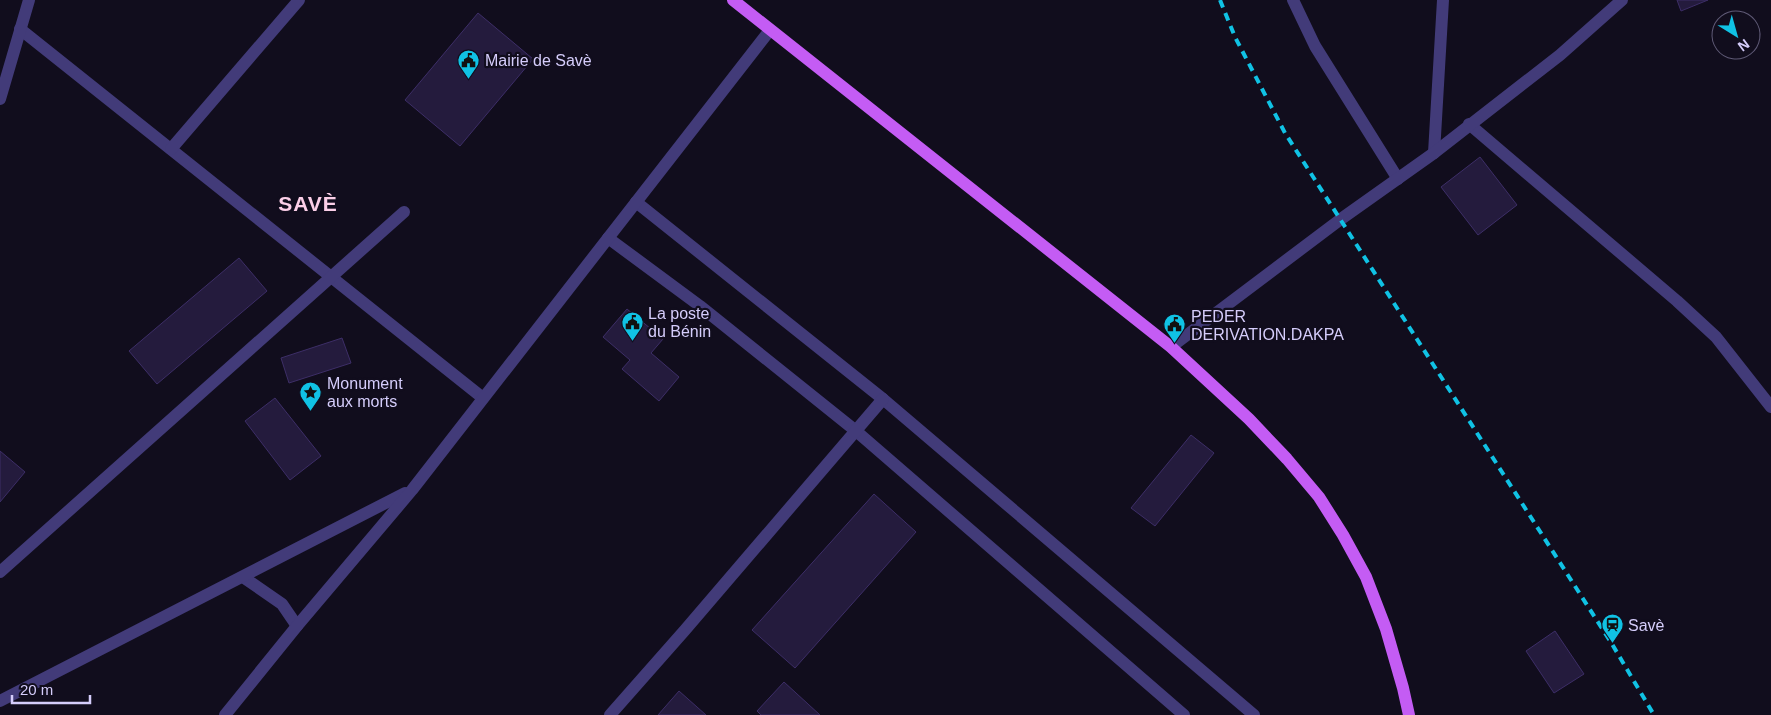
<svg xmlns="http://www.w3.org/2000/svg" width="1771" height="715" viewBox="0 0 1771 715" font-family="Helvetica,sans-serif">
	<rect width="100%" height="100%" fill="#110d1d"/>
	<g fill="#241b3d" stroke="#3d2e67">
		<path d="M 1677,0 L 1708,0 L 1681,11 Z"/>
		<path d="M 478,13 L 533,59 L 460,146 L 405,100 Z"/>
		<path d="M 1480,157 L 1517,205 L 1478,235 L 1441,187 Z"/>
		<path d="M 239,258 L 267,291 L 157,384 L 129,351 Z"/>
		<path d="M 627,309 L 663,339 L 651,353 L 679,377 L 659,401 L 622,369 L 630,360 L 603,337 Z"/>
		<path d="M 342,338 L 351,363 L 289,383 L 281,358 Z"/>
		<path d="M 275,398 L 321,456 L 290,480 L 245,421 Z"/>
		<path d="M 1191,435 L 1214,453 L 1155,526 L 1131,508 Z"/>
		<path d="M 0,451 L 25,472 L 0,502 Z"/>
		<path d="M 874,494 L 916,532 L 795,668 L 752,630 Z"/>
		<path d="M 1555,631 L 1584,674 L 1554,693 L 1526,651 Z"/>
		<path d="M 784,682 L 820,715 L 761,715 L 757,711 Z"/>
		<path d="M 679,691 L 706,715 L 658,715 Z"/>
	</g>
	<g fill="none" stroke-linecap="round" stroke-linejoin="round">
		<g stroke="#423b79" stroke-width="12">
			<path d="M 1293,0 L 1315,46 L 1398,179"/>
			<path d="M 20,29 L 483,398"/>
			<path d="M 1469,124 L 1677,301 L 1716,337 L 1771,407"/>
			<path d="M 171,149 L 299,0"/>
			<path d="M 1434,153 L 1443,0"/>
			<path d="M 636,202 L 883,399 L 1254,715"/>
			<path d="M 608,238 L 700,306 L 856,431 L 1184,715"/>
			<path d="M 1171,347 L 1341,219 L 1434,153 L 1560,55 L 1622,0"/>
			<path d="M 0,572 L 404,212"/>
			<path d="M 243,577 L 282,604 L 297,626"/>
			<path d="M 0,701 L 405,493"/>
			<path d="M 225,715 L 297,626 L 412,490 L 770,30"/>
			<path d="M 610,715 L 685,630 L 883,399"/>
		</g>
		<path stroke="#423b79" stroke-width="12" d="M 0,99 L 29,0"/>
		<path stroke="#c45cf4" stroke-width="12" d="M 733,0 L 1171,347 L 1249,419 L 1287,459 L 1319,497 L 1343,535 L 1366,577 L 1386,629 L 1403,688 L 1409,715"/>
		<path stroke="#10c2e4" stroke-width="4" stroke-dasharray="8 6" stroke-linecap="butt" d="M 1220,0 L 1235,37 L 1285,133 L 1612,644 L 1654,715"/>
	</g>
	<defs>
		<symbol id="civic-pin" viewBox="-11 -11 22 30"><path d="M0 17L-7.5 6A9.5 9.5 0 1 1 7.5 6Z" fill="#10c2e4" stroke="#110d1d"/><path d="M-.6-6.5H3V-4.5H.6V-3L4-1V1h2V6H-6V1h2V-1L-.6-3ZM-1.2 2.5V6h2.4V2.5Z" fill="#111"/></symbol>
		<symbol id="sight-pin" viewBox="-11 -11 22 30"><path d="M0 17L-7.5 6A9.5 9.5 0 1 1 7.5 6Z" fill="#10c2e4" stroke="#110d1d"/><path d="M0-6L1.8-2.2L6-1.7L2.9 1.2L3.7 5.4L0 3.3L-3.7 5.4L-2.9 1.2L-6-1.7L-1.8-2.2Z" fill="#111"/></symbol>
		<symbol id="station-pin" viewBox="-11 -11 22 30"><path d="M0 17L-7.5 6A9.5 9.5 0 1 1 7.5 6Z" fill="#10c2e4" stroke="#110d1d"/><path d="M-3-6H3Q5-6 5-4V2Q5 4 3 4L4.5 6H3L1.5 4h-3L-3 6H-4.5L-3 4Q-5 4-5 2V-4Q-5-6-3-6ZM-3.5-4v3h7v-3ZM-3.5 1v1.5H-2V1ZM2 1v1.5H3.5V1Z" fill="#111"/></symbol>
	</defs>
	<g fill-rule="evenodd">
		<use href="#civic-pin" x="456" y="48" width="25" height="34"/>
		<use href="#civic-pin" x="620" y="310" width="25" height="34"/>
		<use href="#civic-pin" x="1162" y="312" width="25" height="34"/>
		<use href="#sight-pin" x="298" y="380" width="25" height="34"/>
		<use href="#station-pin" x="1600" y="612" width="25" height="34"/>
	</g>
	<g text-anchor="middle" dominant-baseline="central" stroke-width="4.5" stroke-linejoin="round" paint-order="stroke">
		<g font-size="16" fill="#d5cdfb" stroke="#110d1d" text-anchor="start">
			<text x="485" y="60">Mairie de Savè</text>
			<text x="648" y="313">La poste<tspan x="648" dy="18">du Bénin</tspan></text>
			<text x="1191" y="316">PEDER<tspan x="1191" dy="18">DERIVATION.DAKPA</tspan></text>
			<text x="327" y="383">Monument<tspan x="327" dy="18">aux morts</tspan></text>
			<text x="1628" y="625">Savè</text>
		</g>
		<g font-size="21" font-weight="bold" letter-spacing="1" fill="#fccfe8" stroke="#110d1d">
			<text x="308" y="203">SAVÈ</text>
		</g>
	</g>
	<g transform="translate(1736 35) rotate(143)"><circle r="24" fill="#110d1d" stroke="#5f5a76"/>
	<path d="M0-4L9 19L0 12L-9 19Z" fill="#10c2e4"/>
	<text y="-8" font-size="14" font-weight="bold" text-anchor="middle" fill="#d5cdfb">N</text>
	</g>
	<path d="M12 695v8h78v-8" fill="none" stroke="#d5cdfb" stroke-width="2.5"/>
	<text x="20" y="695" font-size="15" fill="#d5cdfb" stroke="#110d1d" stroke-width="4" paint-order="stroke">20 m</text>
</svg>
